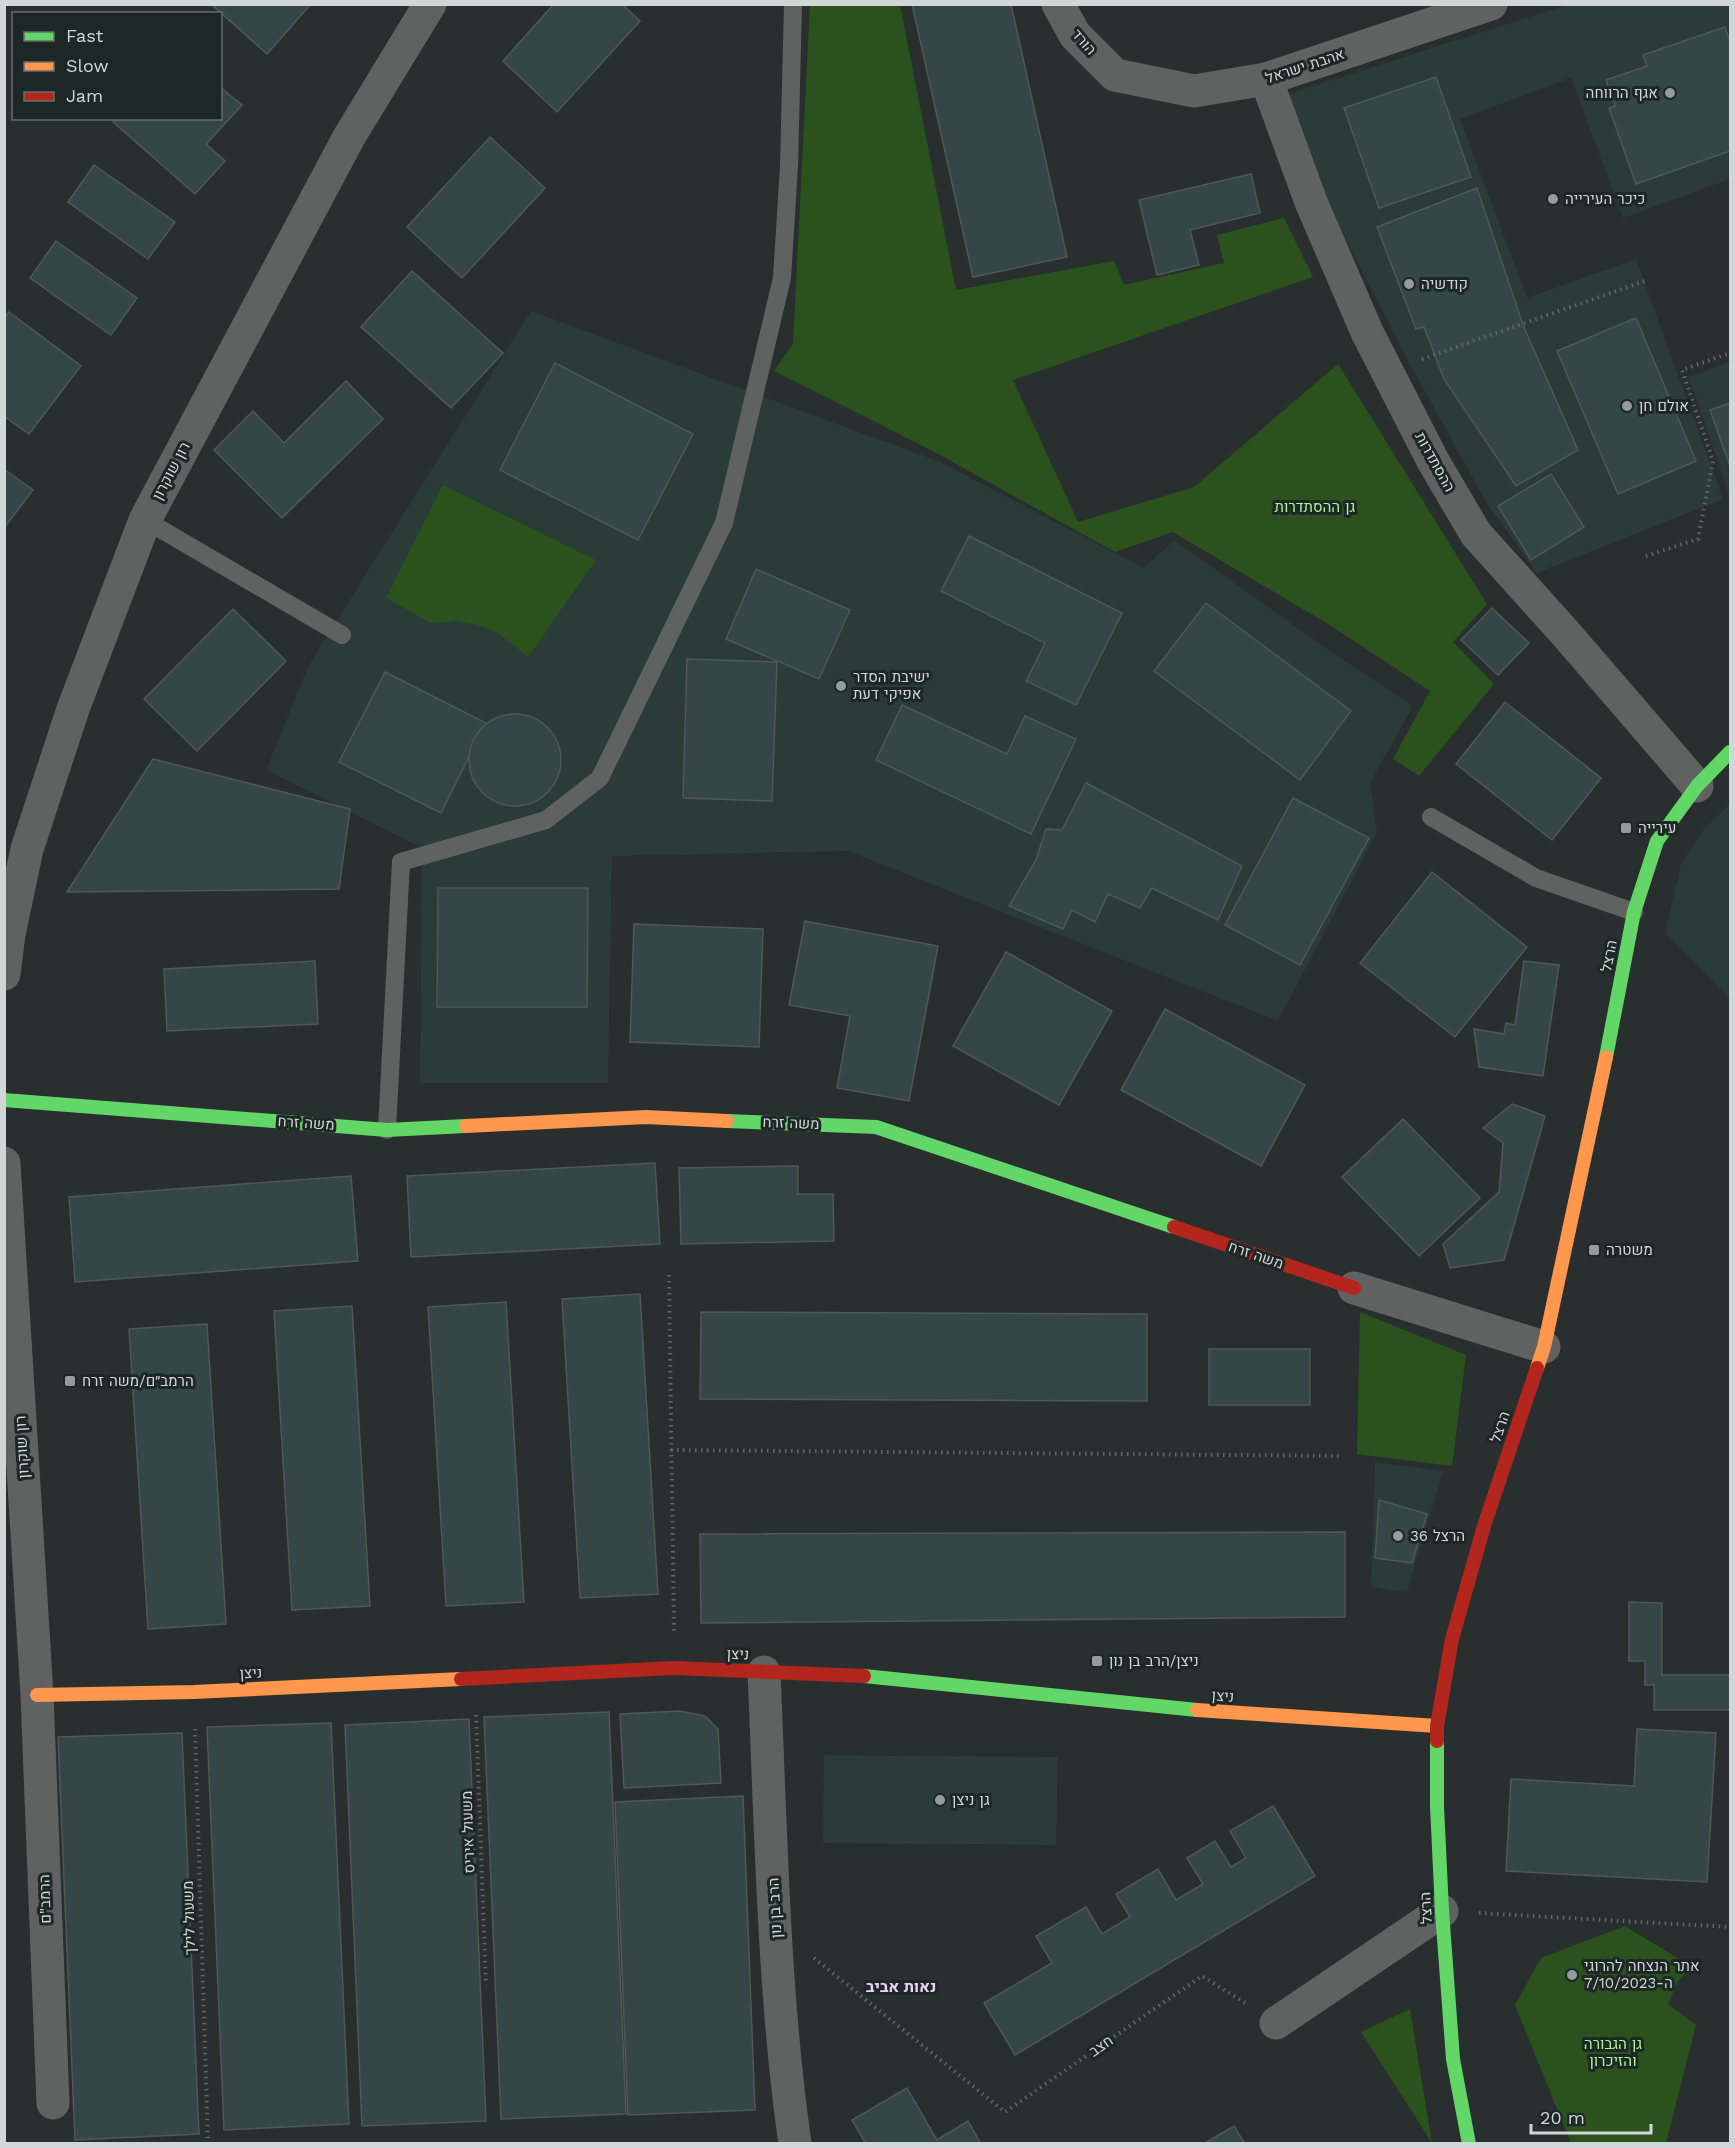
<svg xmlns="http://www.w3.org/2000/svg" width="1735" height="2148" viewBox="0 0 1735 2148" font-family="'Work Sans',Heebo,sans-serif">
	<rect width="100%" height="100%" fill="#292f2e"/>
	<g fill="#2a3b38">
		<path d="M 1567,5 L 1730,5 L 1730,179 L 1623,218 L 1571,78 L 1460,119 L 1527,298 L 1636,259 L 1723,499 L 1537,573 L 1486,502 L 1411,366 L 1320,190 L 1288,94 Z"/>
		<path d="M 531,311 L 940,462 L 1144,568 L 1174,540 L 1334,654 L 1413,706 L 1370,783 L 1377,832 L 1278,1021 L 848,851 L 612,856 L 608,1083 L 420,1083 L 422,848 L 266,770 L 309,665 Z"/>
		<path d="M 1730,362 L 1730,497 L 1689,377 Z"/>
		<path d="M 1730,804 L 1730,999 L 1665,933 L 1681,864 L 1705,828 Z"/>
		<path d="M 1375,1462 L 1443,1471 L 1407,1592 L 1371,1587 Z"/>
		<path d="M 824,1755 L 1058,1757 L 1056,1845 L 823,1843 Z"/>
	</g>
	<g fill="#2b511d">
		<path d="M 810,5 L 900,5 L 956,290 L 1114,261 L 1124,285 L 1224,263 L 1217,235 L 1284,218 L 1313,277 L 1013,380 L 1078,522 L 1194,487 L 1338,364 L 1487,604 L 1453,642 L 1494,684 L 1419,776 L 1393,759 L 1430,691 L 1333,627 L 1173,532 L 1115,552 L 929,449 L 774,371 L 793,344 Z"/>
		<path d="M 443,485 L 596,560 L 528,657 L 498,633 L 478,625 L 457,621 L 431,623 L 386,598 Z"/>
		<path d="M 1360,1312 L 1466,1355 L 1452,1466 L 1357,1454 Z"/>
		<path d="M 1625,1926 L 1692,1967 L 1678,1981 L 1668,2004 L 1696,2025 L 1666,2143 L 1571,2143 L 1515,2005 L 1541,1958 Z"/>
		<path d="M 1410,2009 L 1432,2143 L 1361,2032 Z"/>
	</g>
	<g fill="#354648" stroke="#515656" stroke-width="1.5">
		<path d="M 211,4 L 311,4 L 267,54 Z"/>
		<path d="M 554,4 L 622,4 L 640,21 L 557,112 L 503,61 Z"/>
		<path d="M 912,4 L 1011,4 L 1067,257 L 973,277 Z"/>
		<path d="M 1725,27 L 1730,42 L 1730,151 L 1636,184 L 1609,108 L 1615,106 L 1606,80 L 1647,66 L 1643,55 Z"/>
		<path d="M 1436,77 L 1471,177 L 1379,208 L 1344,108 Z"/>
		<path d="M 220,87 L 242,105 L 206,144 L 225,161 L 195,194 L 113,122 L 116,118 L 220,118 Z"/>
		<path d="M 490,137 L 545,188 L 462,278 L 407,227 Z"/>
		<path d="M 94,165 L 175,222 L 148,259 L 68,202 Z"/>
		<path d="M 1251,174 L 1260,213 L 1190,230 L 1199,265 L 1157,275 L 1139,200 Z"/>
		<path d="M 1477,188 L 1523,325 L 1578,450 L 1516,486 L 1444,379 L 1424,327 L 1416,329 L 1377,227 Z"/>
		<path d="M 56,241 L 137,298 L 111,335 L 30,278 Z"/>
		<path d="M 412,271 L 503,353 L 451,408 L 361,327 Z"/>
		<path d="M 9,312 L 81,366 L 29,434 L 4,416 L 4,318 Z"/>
		<path d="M 1636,318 L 1696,461 L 1618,494 L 1557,351 Z"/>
		<path d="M 555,363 L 693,434 L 638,540 L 500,470 Z"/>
		<path d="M 346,381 L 383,419 L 282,518 L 214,450 L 253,411 L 284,443 Z"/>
		<path d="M 1730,403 L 1730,466 L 1710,410 Z"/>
		<path d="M 4,469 L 33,490 L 4,528 Z"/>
		<path d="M 1551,474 L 1584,527 L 1531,560 L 1498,506 Z"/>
		<path d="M 969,536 L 1122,613 L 1076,705 L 1026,681 L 1045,643 L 941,591 Z"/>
		<path d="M 756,569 L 850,610 L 819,679 L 726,639 Z"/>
		<path d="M 1206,603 L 1351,711 L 1300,780 L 1154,671 Z"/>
		<path d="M 1492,608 L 1529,643 L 1498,675 L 1461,640 Z"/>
		<path d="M 233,609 L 286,661 L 197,751 L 144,699 Z"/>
		<path d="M 687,659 L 777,662 L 772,801 L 683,798 Z"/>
		<path d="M 385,672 L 486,723 L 441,813 L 339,762 Z"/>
		<path d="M 1505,702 L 1601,778 L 1552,840 L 1456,764 Z"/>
		<path d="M 902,705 L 1007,754 L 1025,716 L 1076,739 L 1031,834 L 876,760 Z"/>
		<circle cx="515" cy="760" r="46"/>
		<path d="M 153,759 L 350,809 L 339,889 L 67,892 Z"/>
		<path d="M 1086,783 L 1242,866 L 1218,920 L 1152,888 L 1140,908 L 1108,894 L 1095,922 L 1072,910 L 1063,929 L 1009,906 L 1036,860 L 1046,829 L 1062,830 Z"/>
		<path d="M 1293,798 L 1369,838 L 1300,965 L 1225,925 Z"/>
		<path d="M 1432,872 L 1527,947 L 1455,1037 L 1360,963 Z"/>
		<path d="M 438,888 L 588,888 L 587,1007 L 437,1007 Z"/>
		<path d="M 805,921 L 938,946 L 909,1101 L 837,1088 L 850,1016 L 789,1005 Z"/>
		<path d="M 634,924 L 763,929 L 759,1047 L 630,1042 Z"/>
		<path d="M 1006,952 L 1112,1011 L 1059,1105 L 953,1046 Z"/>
		<path d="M 315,961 L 318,1024 L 167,1031 L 164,969 Z"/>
		<path d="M 1524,961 L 1559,965 L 1543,1076 L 1479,1067 L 1474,1029 L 1504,1034 L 1506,1023 L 1515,1025 Z"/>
		<path d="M 1165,1009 L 1305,1085 L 1261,1166 L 1121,1090 Z"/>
		<path d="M 1512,1104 L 1545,1116 L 1504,1260 L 1450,1268 L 1443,1244 L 1499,1192 L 1503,1143 L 1483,1128 Z"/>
		<path d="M 1403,1119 L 1480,1198 L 1419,1256 L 1342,1177 Z"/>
		<path d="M 655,1163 L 660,1244 L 411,1257 L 407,1176 Z"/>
		<path d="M 798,1166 L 798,1194 L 833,1194 L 834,1241 L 681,1244 L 679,1168 Z"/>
		<path d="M 351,1176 L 358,1261 L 75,1282 L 69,1197 Z"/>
		<path d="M 640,1294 L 658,1594 L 580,1598 L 562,1299 Z"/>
		<path d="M 506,1302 L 524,1602 L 446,1606 L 428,1307 Z"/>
		<path d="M 352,1306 L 370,1606 L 292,1610 L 274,1311 Z"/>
		<path d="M 701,1312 L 1147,1314 L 1147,1401 L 700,1399 Z"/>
		<path d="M 207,1324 L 226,1624 L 148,1629 L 129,1329 Z"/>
		<rect x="1209" y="1349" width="101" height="56"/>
		<path d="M 1379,1500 L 1427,1514 L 1412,1563 L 1375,1558 Z"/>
		<path d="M 1345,1532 L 1345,1617 L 701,1623 L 700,1534 Z"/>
		<path d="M 1629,1602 L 1662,1603 L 1662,1675 L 1730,1675 L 1730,1710 L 1654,1710 L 1654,1685 L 1645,1685 L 1645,1661 L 1629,1661 Z"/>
		<path d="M 679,1711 L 705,1716 L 718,1729 L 721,1783 L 624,1788 L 620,1714 Z"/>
		<path d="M 609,1712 L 626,2114 L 501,2119 L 484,1717 Z"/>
		<path d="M 469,1719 L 486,2121 L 362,2126 L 345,1725 Z"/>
		<path d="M 331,1723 L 349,2124 L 224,2130 L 207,1727 Z"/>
		<path d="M 1637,1729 L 1716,1733 L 1707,1882 L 1506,1871 L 1511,1779 L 1634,1786 Z"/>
		<path d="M 182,1733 L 199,2134 L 75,2140 L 58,1737 Z"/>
		<path d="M 743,1796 L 755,2110 L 628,2115 L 615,1802 Z"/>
		<path d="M 1273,1806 L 1315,1876 L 1015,2055 L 984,2003 L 1052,1963 L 1036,1936 L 1086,1907 L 1102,1934 L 1130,1917 L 1116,1894 L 1158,1869 L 1176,1900 L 1203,1884 L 1187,1858 L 1215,1841 L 1231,1867 L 1246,1858 L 1230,1831 Z"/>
		<path d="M 907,2088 L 937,2140 L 968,2121 L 981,2144 L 866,2144 L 852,2120 Z"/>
		<path d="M 1234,2126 L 1245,2144 L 1209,2144 L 1207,2142 Z"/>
	</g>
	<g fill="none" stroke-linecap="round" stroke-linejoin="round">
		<g stroke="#646665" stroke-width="4" stroke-dasharray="1.5 4.5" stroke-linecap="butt">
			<path d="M 1422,359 L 1645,281"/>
			<path d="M 1646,556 L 1698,539 L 1713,461 L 1682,370 L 1730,353"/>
			<path d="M 669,1275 L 674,1631"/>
			<path d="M 671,1450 L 1341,1456"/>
			<path d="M 476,1715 L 486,1985"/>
			<path d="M 195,1729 L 208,2144"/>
			<path d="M 1479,1913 L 1730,1927"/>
			<path d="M 814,1958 L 1005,2112 L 1202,1976 L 1245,2003"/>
		</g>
		<g stroke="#5f6261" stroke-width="18">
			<path d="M 145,520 L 342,635"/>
			<path d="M 1431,817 L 1536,878 L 1634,912"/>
			<path d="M 387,1130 L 401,862 L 546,820 L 600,778 L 724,523 L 782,278 L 789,166 L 793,4"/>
		</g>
		<g stroke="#5f6261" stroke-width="33">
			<path d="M 1058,4 L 1075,35 L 1115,75 L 1194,91 L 1266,79 L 1491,4"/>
			<path d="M 1266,79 L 1311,202 L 1367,332 L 1433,461 L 1476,534 L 1567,635 L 1697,786"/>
			<path d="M 4,974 L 9,934 L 27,849 L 73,709 L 145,520 L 349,137 L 430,4"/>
			<path d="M 4,1163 L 37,1695 L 53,2103"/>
			<path d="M 1354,1288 L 1544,1347"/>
			<path d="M 764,1672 C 771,1828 773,1989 795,2144"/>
			<path d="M 1276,2023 L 1442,1911"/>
		</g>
		<g stroke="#63d668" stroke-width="14">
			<path d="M 1606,1057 L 1634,912 L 1657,841 L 1697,786 L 1730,752"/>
			<path d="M 4,1100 L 387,1130 L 466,1126"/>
			<path d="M 727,1121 L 876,1127 L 1174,1227"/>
			<path d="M 864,1676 L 1197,1710"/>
			<path d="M 1437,1741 L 1437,1806 L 1442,1911 L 1453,2059 L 1469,2144"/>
		</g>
		<g stroke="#ff974d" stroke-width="14">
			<path d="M 466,1126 L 646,1117 L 727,1121"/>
			<path d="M 1537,1368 L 1544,1347 L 1606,1057"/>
			<path d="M 37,1695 L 194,1692 L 461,1679"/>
			<path d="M 1197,1710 L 1437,1726"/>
		</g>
		<g stroke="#b3261e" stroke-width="14">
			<path d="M 1174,1227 L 1354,1288"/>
			<path d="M 461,1679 L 674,1668 L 864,1676"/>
			<path d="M 1437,1741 L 1437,1726 L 1452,1639 L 1484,1526 L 1537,1368"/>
		</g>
	</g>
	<g fill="#969c9b" stroke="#1d2726" stroke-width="2">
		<circle cx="1670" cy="93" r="6"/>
		<circle cx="1553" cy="199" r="6"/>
		<circle cx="1409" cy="284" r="6"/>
		<circle cx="1627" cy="406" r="6"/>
		<circle cx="841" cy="686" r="6"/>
		<rect x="1620" y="822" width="12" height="12" rx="3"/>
		<rect x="1588" y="1244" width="12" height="12" rx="3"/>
		<rect x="64" y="1375" width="12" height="12" rx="3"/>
		<circle cx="1398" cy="1536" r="6"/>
		<rect x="1091" y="1655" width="12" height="12" rx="3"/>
		<circle cx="940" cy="1800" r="6"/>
		<circle cx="1572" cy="1975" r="6"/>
	</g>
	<g text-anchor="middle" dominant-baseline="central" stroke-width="6" stroke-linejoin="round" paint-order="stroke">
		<g font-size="15" fill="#d1d7d6" stroke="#1d2726">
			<text transform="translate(1084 42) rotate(49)">הורד</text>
			<text transform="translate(1305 66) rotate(-18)">אהבת ישראל</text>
			<text transform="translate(1435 462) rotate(61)">ההסתדרות</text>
			<text transform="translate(171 471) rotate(-62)">רון שוקרון</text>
			<text transform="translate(1609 956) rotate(-79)">הרצל</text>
			<text transform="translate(306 1123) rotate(4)">משה זרח</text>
			<text transform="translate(791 1123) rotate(2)">משה זרח</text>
			<text transform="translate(1256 1255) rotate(19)">משה זרח</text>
			<text transform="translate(1500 1427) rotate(-71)">הרצל</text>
			<text transform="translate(22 1447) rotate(-93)">רון שוקרון</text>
			<text transform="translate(738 1654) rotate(3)">ניצן</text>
			<text transform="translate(251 1673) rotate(-3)">ניצן</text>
			<text transform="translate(1223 1696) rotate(5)">ניצן</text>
			<text transform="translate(468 1832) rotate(-92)">משעול איריס</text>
			<text transform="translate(45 1899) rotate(-92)">הרמב"ם</text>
			<text transform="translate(775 1908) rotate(-93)">הרב בן נון</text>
			<text transform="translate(1426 1908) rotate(-93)">הרצל</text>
			<text transform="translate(189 1918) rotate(-92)">משעול לילך</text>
			<text transform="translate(1101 2046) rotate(-35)">חצב</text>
		</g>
		<g font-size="15" fill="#d1d7d6" stroke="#1d2726" text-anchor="start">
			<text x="1658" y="93" text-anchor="end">אגף הרווחה</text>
			<text x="1565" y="199">כיכר העירייה</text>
			<text x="1421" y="284">קודשיה</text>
			<text x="1639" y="406">אולם חן</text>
			<text x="853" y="677">ישיבת הסדר<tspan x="853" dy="17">אפיקי דעת</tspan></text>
			<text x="1638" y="828">עירייה</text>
			<text x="1606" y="1250">משטרה</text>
			<text x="82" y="1381">הרמב״ם/משה זרח</text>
			<text x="1410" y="1536">הרצל 36</text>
			<text x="1109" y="1661">ניצן/הרב בן נון</text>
			<text x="952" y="1800">גן ניצן</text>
			<text x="1584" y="1966">אתר הנצחה להרוגי<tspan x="1584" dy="17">ה-7/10/2023</tspan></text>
		</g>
		<g font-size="15" fill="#abf493" stroke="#1d2726">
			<text x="1315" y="507">גן ההסתדרות</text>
			<text x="1613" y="2044">גן הגבורה<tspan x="1613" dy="17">והזיכרון</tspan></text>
		</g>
		<g font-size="16" font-weight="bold" fill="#e7d1fa" stroke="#1d2726">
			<text x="901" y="1986">נאות אביב</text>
		</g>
	</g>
	<rect width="1735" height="2148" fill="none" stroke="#d1d7d6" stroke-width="12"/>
	<rect x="12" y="12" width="210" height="108" fill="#1d2726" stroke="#656d6c" stroke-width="1.5"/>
	<rect x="24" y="32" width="30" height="9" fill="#63d668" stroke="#656d6c" stroke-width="1.5"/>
	<text x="66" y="42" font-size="18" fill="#d1d7d6">Fast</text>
	<rect x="24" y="62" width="30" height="9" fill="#ff974d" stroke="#656d6c" stroke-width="1.5"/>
	<text x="66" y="72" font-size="18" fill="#d1d7d6">Slow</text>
	<rect x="24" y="92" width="30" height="9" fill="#b3261e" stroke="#656d6c" stroke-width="1.5"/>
	<text x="66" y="102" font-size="18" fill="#d1d7d6">Jam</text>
	<path d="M1531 2124v9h120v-9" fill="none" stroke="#d1d7d6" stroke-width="3"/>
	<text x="1540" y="2124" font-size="18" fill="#d1d7d6" stroke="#1d2726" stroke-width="4.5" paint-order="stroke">20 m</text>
</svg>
